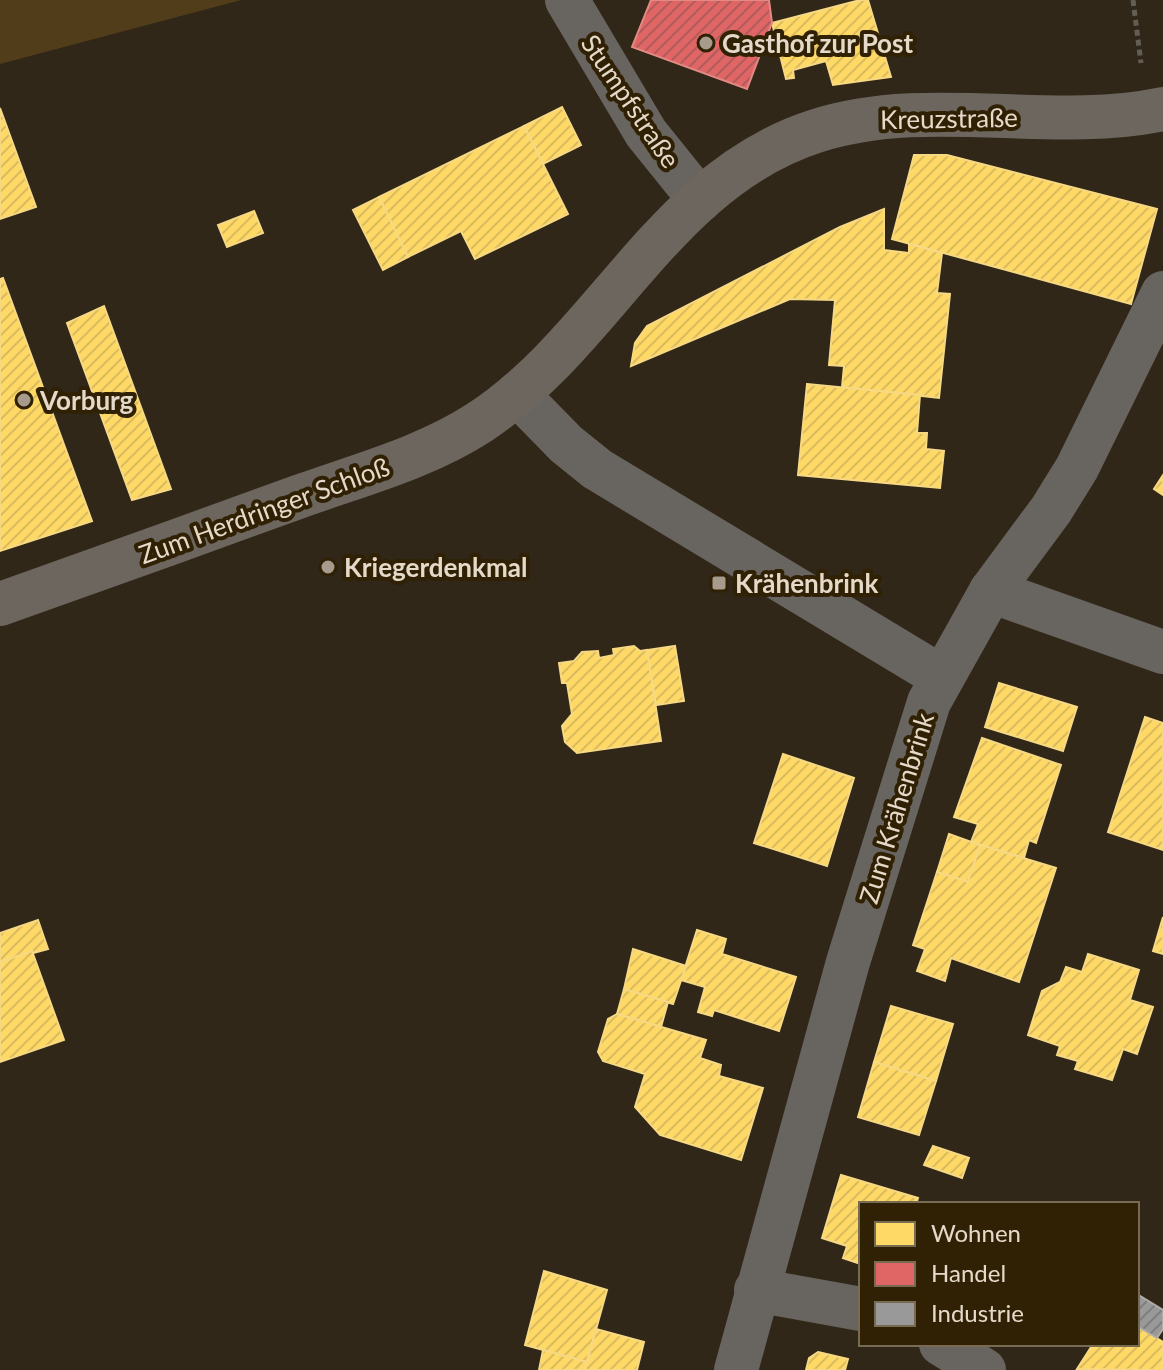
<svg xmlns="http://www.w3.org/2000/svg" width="1163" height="1370" viewBox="0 0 1163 1370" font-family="Lato,sans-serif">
	<defs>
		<pattern id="homes-hatch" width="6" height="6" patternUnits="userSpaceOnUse" patternTransform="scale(2)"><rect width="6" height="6" fill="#ffd966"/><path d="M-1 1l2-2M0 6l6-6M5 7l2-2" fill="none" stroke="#dabb5e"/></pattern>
		<pattern id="shops-hatch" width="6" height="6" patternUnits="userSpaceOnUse" patternTransform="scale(2)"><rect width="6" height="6" fill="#e06666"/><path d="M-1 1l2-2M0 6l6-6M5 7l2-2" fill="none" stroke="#b25b5a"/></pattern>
		<pattern id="industry-hatch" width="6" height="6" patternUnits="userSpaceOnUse" patternTransform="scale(2)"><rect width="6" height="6" fill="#999"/><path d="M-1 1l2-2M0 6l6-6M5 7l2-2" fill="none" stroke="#807f7d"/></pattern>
	</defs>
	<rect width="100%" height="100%" fill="#302718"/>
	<path fill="#523d1b" d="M 0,0 L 241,0 L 0,64 Z"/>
	<g fill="url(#homes-hatch)" stroke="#f7d984" stroke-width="2">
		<path d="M 860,0 L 868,0 L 891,77 L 833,85 L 826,61 L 793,70 L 794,78 L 786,79 L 772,23 Z"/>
		<path d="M 562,107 L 581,145 L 543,164 L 524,126 Z"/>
		<path d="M 0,108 L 36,207 L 0,219 Z"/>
		<path d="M 524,126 L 568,214 L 475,259 L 461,231 L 408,257 L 379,197 Z"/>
		<path d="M 914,155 L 947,155 L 1157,209 L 1131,304 L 892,239 Z"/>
		<path d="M 379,197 L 408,257 L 383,270 L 353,210 Z"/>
		<path d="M 884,209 L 884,250 L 909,253 L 909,244 L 942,253 L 937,293 L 950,294 L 939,398 L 842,387 L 844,366 L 829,365 L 835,300 L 790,299 L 631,366 L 635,343 L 647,326 L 840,227 Z"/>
		<path d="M 254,211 L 263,233 L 227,247 L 218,225 Z"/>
		<path d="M 3,278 L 92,521 L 0,551 L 0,279 Z"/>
		<path d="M 104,306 L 171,489 L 132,500 L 67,323 Z"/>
		<path d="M 807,384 L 920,395 L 917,433 L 927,433 L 926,449 L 944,451 L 940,488 L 798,475 Z"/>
		<path d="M 1163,475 L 1163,495 L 1154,489 Z"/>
		<path d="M 634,646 L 640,651 L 647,650 L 661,741 L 577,753 L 565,742 L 562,726 L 572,714 L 567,683 L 562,683 L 559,663 L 574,661 L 582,652 L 598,651 L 599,658 L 614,655 L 613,649 Z"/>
		<path d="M 675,646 L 684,701 L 656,705 L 647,650 Z"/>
		<path d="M 999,683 L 1077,707 L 1063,751 L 985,727 Z"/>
		<path d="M 1145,717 L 1163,723 L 1163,850 L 1108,832 Z"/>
		<path d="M 982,738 L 1061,765 L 1036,843 L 1029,840 L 1024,858 L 971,842 L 978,824 L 954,817 Z"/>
		<path d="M 783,754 L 854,778 L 827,866 L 754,843 Z"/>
		<path d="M 949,834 L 980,845 L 968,882 L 937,872 Z"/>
		<path d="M 980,845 L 1056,868 L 1019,982 L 951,958 L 945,981 L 917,971 L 925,949 L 913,945 L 937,872 L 968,882 Z"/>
		<path d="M 1163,917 L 1163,954 L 1153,951 Z"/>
		<path d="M 38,920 L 48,949 L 0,962 L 0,933 Z"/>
		<path d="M 697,930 L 726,939 L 722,954 L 796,977 L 779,1031 L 714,1010 L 712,1016 L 698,1012 L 705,987 L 681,980 Z"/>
		<path d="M 633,949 L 686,966 L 673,1004 L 624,989 Z"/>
		<path d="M 32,951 L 64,1040 L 0,1062 L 0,962 Z"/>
		<path d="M 1088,954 L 1139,970 L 1130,1000 L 1153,1007 L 1137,1054 L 1123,1049 L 1112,1080 L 1075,1069 L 1078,1061 L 1057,1055 L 1060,1046 L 1028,1035 L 1042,991 L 1060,982 L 1066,967 L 1082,972 Z"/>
		<path d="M 624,989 L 668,1002 L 661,1027 L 617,1014 Z"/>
		<path d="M 891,1006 L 953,1024 L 936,1081 L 874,1062 Z"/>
		<path d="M 617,1014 L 706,1040 L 700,1058 L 721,1065 L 719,1076 L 763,1088 L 741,1160 L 660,1135 L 635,1107 L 645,1074 L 603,1061 L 598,1052 L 608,1019 Z"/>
		<path d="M 874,1062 L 936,1081 L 919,1135 L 858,1117 Z"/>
		<path d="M 933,1146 L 969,1158 L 962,1178 L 924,1165 Z"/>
		<path d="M 841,1175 L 918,1198 L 916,1204 L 861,1204 L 861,1264 L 843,1258 L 847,1246 L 822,1238 Z"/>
		<path d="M 544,1271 L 607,1290 L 587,1362 L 525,1345 Z"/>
		<path d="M 1137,1326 L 1163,1342 L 1163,1370 L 1077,1369 L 1093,1344 L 1137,1344 Z"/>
		<path d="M 596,1329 L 644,1342 L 637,1370 L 585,1370 Z"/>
		<path d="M 543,1350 L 587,1362 L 585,1370 L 539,1370 Z"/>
		<path d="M 818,1352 L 848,1359 L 845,1370 L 806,1370 L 809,1358 Z"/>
	</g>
	<path fill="url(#shops-hatch)" stroke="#e28984" stroke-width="2" d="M 651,0 L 769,0 L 772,23 L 747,89 L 632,47 Z"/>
	<path fill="url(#industry-hatch)" stroke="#b0aca8" stroke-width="2" d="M 1137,1294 L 1163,1310 L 1163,1329 L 1157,1338 L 1137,1326 Z"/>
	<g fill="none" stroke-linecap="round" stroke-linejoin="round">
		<path stroke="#635e55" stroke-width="5" stroke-dasharray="6 4" stroke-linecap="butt" d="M 1133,0 L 1141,63"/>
		<g stroke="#68645f" stroke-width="44">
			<path d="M 567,0 L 646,133 L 700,200"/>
			<path d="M 517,394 L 566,444 L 597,469 L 940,676"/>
			<path d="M 991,591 L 1163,652"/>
			<path d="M 756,1290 L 861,1309"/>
			<path d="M 941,1344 L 984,1370"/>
			<path d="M 736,1370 L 848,962 L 929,702 L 991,591 L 1051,510 L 1077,468 L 1163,293"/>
		</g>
		<path stroke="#6c665e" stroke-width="44" d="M 0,604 C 99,569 199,533 298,497 C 359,475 425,458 480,422 C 605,340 665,179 816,131 C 929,95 1049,133 1163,109"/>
	</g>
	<g fill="#a69b8c" stroke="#302104" stroke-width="3">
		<circle cx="706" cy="43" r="8"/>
		<circle cx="24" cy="400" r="8"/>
		<circle cx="328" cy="567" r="8"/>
		<rect x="711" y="575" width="16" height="16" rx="4"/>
	</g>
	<g text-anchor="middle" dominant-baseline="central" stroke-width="8" stroke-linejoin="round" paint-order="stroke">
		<g font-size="26" font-weight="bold" fill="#e5daca" stroke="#302104" text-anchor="start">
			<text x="722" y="43">Gasthof zur Post</text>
			<text x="40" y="400">Vorburg</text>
			<text x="344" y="567">Kriegerdenkmal</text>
			<text x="735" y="583">Krähenbrink</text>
		</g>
		<g font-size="26" fill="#e5daca" stroke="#302104">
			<text transform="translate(631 101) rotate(56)">Stumpfstraße</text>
			<text transform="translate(949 118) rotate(-1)">Kreuzstraße</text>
			<text transform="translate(264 510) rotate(-20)">Zum Herdringer Schloß</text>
			<text transform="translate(896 808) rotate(-73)">Zum Krähenbrink</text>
		</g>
	</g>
	<rect x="859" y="1202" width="280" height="144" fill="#302104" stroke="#786b53" stroke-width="2"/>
	<rect x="875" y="1222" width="40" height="24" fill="#ffd966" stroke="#786b53" stroke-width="2"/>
	<text x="931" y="1242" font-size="24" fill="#e5daca">Wohnen</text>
	<rect x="875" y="1262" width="40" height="24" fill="#e06666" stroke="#786b53" stroke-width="2"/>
	<text x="931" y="1282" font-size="24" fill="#e5daca">Handel</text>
	<rect x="875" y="1302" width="40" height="24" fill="#999999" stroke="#786b53" stroke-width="2"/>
	<text x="931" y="1322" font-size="24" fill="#e5daca">Industrie</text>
</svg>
